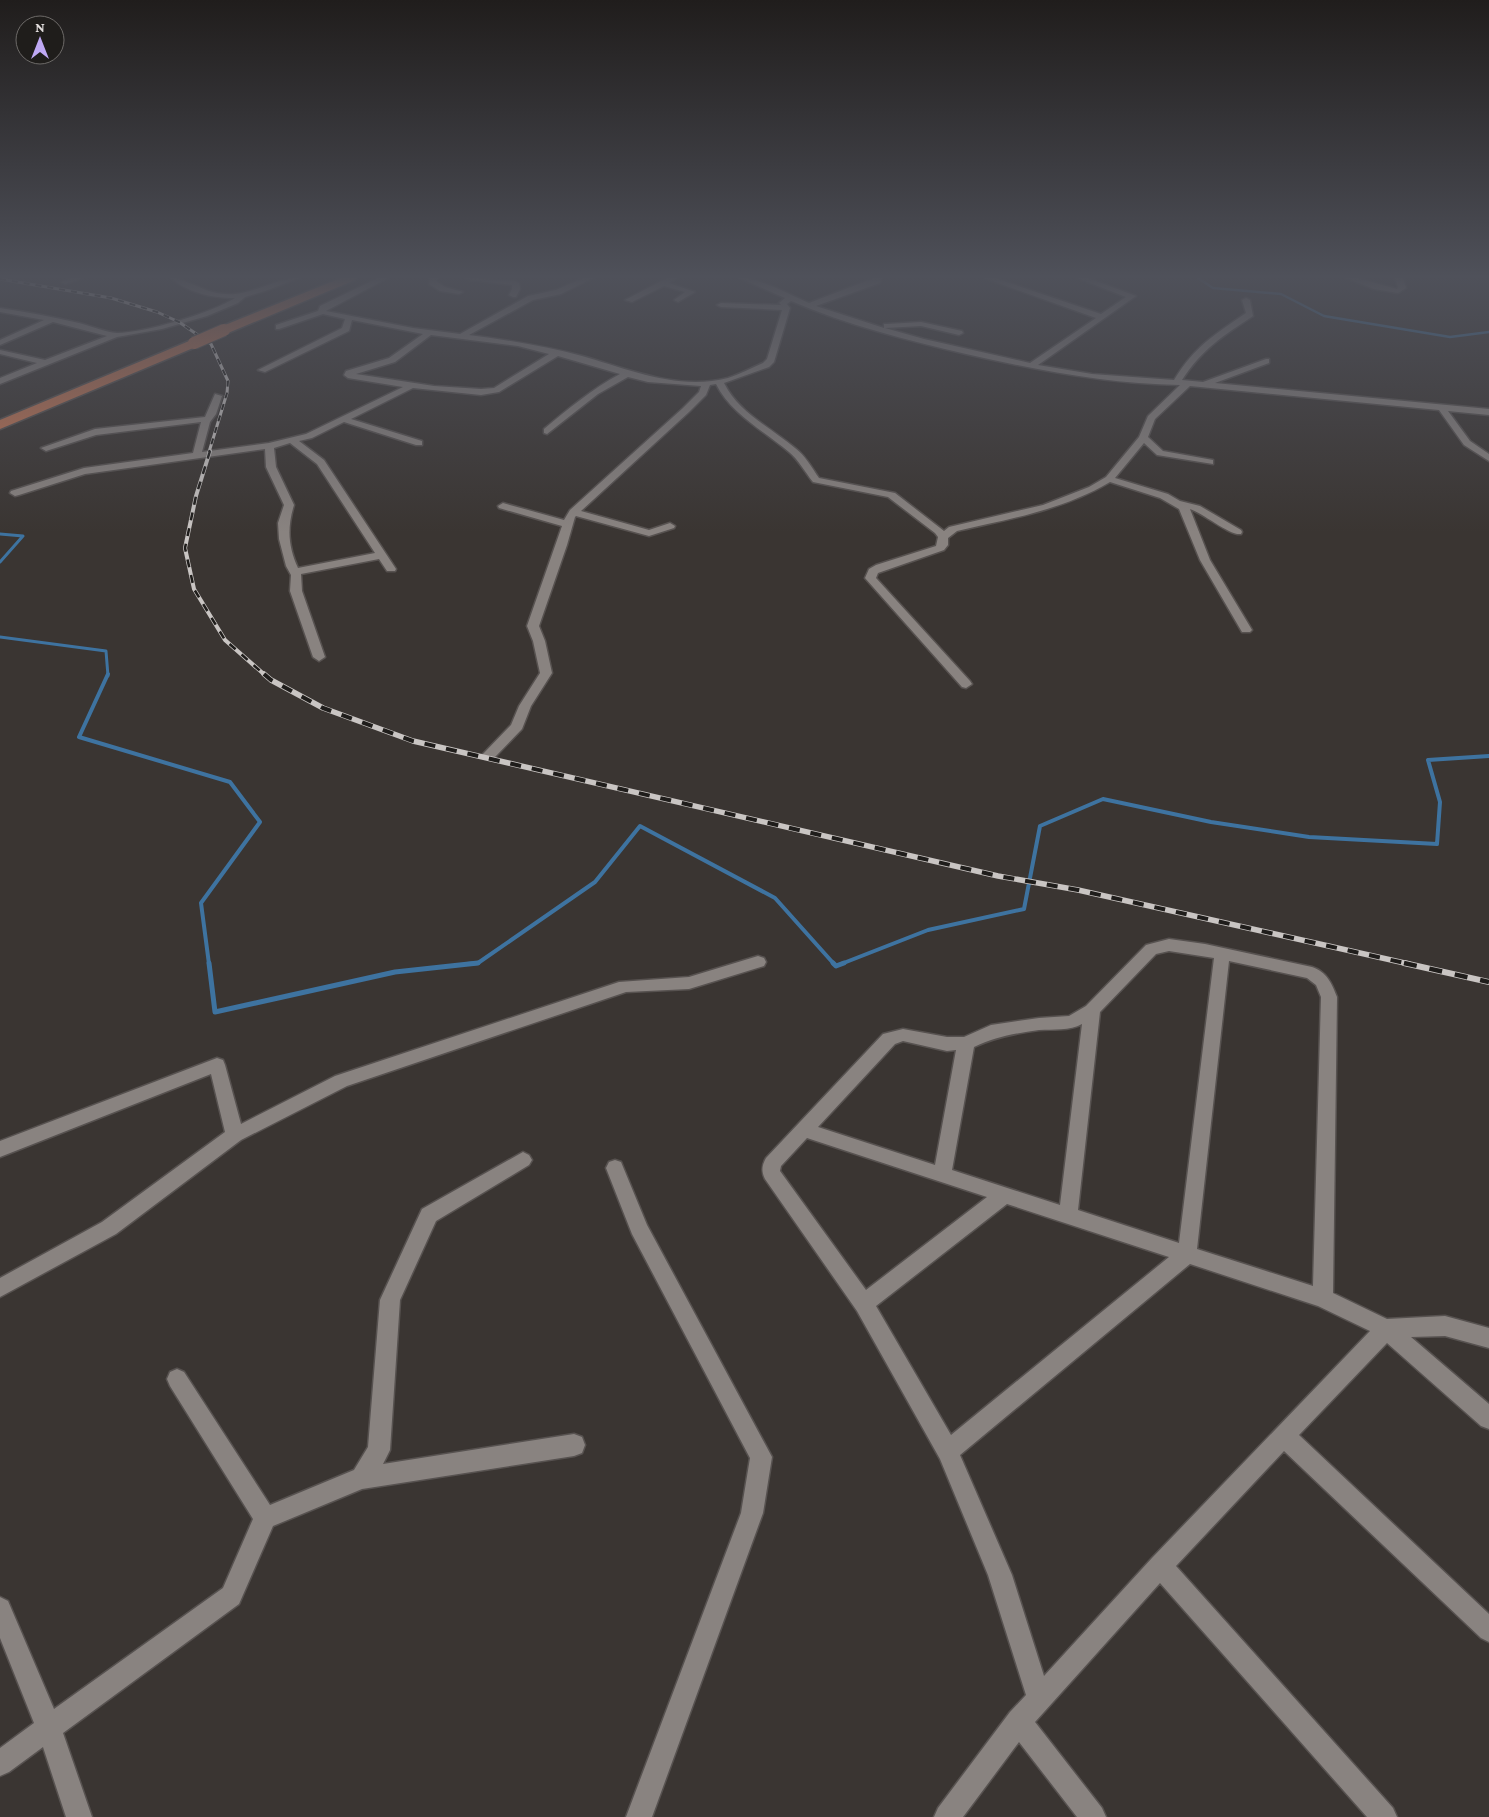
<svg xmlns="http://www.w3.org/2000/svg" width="1489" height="1817" viewBox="0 0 1489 1817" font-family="'Crimson Pro',serif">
	<rect width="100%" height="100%" fill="#3a3532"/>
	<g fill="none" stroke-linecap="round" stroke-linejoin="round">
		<path stroke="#3e73a0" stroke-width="2.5" d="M 1198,278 L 1213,288 L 1281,294 L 1324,316 L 1450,337 L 1489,332"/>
		<g stroke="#3e73a0" stroke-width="3">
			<path d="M 0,534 L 23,536 L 0,562"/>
			<path d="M 0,637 L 106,651 L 108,676"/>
		</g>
		<g stroke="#3e73a0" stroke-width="4">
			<path d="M 108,674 L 79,737 L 230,782 L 260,822 L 201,903 L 209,964"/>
			<path d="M 467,964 L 478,963 L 595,882 L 640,826 L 775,898 L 834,964"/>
			<path d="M 841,964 L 928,930 L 1024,909 L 1040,826 L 1103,799 L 1211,822 L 1309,837 L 1437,844 L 1440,802 L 1428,760 L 1489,756"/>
		</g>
		<g stroke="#3e73a0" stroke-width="5">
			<path d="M 209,963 L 215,1012 L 395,972 L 478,963"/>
			<path d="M 833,963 L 836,966 L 844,963"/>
		</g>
		<defs>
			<g id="minor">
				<path d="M 71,278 L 83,278 L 65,284 L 61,282 Z"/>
				<path d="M 171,278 C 182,278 187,283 197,286 C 209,292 221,295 235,294 C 257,292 277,278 299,278 L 265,291 L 245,297 L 238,303 L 207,316 L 162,329 L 117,337 L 0,384 L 0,378 L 37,363 L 0,354 L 0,350 L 45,360 L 107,336 L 53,322 L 0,345 L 0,340 L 44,320 L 0,312 L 0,308 C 27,312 53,317 79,323 C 91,326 105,332 117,333 C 143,333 212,313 235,298 C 213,298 188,293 171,278 Z"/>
				<path d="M 378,278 L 388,278 L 326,311 L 413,328 L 460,334 L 528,296 L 556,290 L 583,278 L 593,278 L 561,294 L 533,300 L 469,335 C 507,340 545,346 582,356 C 628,369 678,391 728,378 C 740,374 751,368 763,363 L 767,359 L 782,310 L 721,307 L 717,305 L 721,303 L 781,305 L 779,303 L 785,298 L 739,278 C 761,278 790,295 809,303 L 874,278 L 882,278 L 880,283 L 816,306 L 884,328 L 884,324 L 887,324 L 921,322 L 962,331 L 963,333 L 959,335 L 921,326 L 885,328 L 924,339 L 1030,363 L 1096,318 L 984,278 L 995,278 L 1101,314 L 1126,297 L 1077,278 L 1088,278 L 1136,296 L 1038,365 L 1092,374 L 1174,380 C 1195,346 1214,335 1246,313 L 1242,300 L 1246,298 L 1250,300 L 1253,316 C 1223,336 1202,349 1182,380 L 1203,382 L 1266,359 L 1269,359 L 1269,363 L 1215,383 L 1489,409 L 1489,415 L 1448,411 L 1470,441 L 1489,454 L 1489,461 L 1464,445 L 1439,410 L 1190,386 L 1155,419 L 1148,437 L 1163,451 L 1213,460 L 1213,464 L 1157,455 L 1144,443 L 1115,478 L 1168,494 L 1180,501 L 1200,506 L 1241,530 L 1242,532 L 1241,534 C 1230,536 1203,513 1190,509 L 1210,560 L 1252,630 L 1250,632 L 1242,632 L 1200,560 L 1179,509 L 1160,498 L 1110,482 C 1063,510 1009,519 957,531 L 948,538 L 948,545 L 944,550 L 878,573 L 876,578 L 970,681 L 972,684 L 966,688 L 962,687 L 865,578 L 869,569 L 876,565 L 936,546 L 938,537 L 935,533 L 888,497 L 813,482 C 805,472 798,459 789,452 C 764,431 731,414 716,384 L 710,385 L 706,395 L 689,412 L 581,511 L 649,530 L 670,523 L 675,526 L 674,528 L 649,536 L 576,516 L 575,517 L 567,545 L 539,626 L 545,641 L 552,673 L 531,706 L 522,729 L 494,758 L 489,759 L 482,755 L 511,725 L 519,706 L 540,673 L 533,641 L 527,626 L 562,526 L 499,508 L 498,506 L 503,503 L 564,520 L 570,510 L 683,408 L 699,392 L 701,386 L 648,382 L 628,377 L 598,394 L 547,434 L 544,433 L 544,429 C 568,409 592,389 620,374 L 558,356 L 499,392 L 481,395 L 413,388 L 351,419 L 422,441 L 422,445 L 416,445 L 344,422 L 312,438 L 299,441 L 324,460 L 396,569 L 395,571 L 387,571 L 379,559 L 301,574 L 302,591 L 325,657 L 319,661 L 313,657 L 290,591 L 291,575 L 286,566 L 279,539 L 278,523 L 284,505 L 266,467 L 265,449 L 85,474 L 19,495 L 15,496 L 10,493 L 11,491 L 84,468 L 193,453 L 201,422 L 96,435 L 46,451 L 41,448 L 95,429 L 205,417 L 215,394 L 222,396 L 216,414 L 210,422 L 202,452 L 269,443 L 306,434 L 403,387 L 348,378 L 344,375 L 346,371 L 389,358 L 423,334 L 352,320 L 349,331 L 265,372 L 258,370 L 342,328 L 345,319 L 323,314 L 279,329 L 276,329 L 276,325 L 318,311 L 320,306 ZM 791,301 C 847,325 907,340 966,354 C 1037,370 1108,384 1180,385 L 1148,416 L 1139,437 L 1106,477 L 1089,487 L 1043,505 L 949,527 L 944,531 L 895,493 L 819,478 C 812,468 805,455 795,448 C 771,428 738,412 724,383 L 769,367 L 774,362 L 790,308 L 787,304 ZM 431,335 L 518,346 L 549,354 L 494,388 L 481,389 L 434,386 L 356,374 L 395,362 ZM 290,443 L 317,464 L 375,553 L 298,568 C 288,546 287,528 294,505 L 276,467 L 274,448 Z"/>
				<path d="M 430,278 L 438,278 L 436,281 L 445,287 L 463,292 L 459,294 L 440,291 L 429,284 Z"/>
				<path d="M 466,278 L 515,281 L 519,283 L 520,289 L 516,297 L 513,297 L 509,295 L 512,289 L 512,285 L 470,280 Z"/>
				<path d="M 667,278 L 677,278 L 669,283 L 695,292 L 678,302 L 674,300 L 685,292 L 664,286 L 632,302 L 625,300 Z"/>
				<path d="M 1346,278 L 1357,278 L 1397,289 L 1398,287 L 1395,278 L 1403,278 L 1406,288 L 1398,293 L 1374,289 Z"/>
				<path d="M 1169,939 L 1205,944 L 1312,967 C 1327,972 1332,984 1337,997 L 1333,1293 L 1387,1319 L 1445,1316 L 1489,1328 L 1489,1348 L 1445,1336 L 1411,1337 L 1489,1404 L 1489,1429 L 1481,1426 L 1387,1343 L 1299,1435 L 1489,1614 L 1489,1642 L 1481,1638 L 1284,1451 L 1176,1566 L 1393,1808 L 1397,1817 L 1367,1817 L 1160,1583 L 1035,1722 L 1102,1808 L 1106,1817 L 1077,1817 L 1019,1742 L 963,1817 L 934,1817 L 938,1808 L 1010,1712 L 1026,1695 L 988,1575 L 940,1459 L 857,1311 L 765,1179 C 761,1171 762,1165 766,1158 L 883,1034 L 903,1029 L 947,1037 L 964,1037 L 991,1025 L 1039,1018 L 1069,1016 L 1086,1006 L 1146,945 ZM 1169,951 L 1214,958 L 1179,1243 L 1078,1210 L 1100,1012 L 1156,954 ZM 1229,961 L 1307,978 L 1316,985 L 1321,997 L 1313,1286 L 1197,1249 ZM 1082,1024 L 1060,1205 L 952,1170 L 974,1047 C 995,1037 1016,1033 1039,1030 C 1053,1029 1070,1031 1082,1024 ZM 903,1041 L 947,1051 L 956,1050 L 935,1165 L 818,1127 L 895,1044 ZM 807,1138 L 987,1197 L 866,1290 L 780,1171 L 781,1166 ZM 1007,1204 L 1169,1257 L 951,1435 L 876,1306 ZM 1190,1264 L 1318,1306 L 1370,1331 L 1152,1558 L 1044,1676 L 1012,1575 L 960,1455 Z"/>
				<path d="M 758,956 L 764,958 L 766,962 L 764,966 L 689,989 L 626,992 L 347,1086 L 241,1140 L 116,1234 L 0,1297 L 0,1278 L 102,1222 L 225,1132 L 211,1074 L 0,1157 L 0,1141 L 217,1058 L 223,1060 L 225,1065 L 241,1124 L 335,1076 L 619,982 L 689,977 Z"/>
				<path d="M 523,1152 L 529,1155 L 532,1160 L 529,1165 L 436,1221 L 400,1300 L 390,1450 L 383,1464 L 574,1434 L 582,1437 L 585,1445 L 582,1453 L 574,1456 L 362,1489 L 273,1526 L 239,1604 L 63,1733 L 92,1817 L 66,1817 L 43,1747 L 9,1772 L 0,1776 L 0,1748 L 34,1723 L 0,1638 L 0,1597 L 8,1601 L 54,1709 L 223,1588 L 253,1519 L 170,1386 L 167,1379 L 170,1372 L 177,1369 L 184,1372 L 270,1505 L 354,1470 L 368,1447 L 380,1300 L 422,1209 Z"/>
				<path d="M 615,1160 L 621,1162 L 647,1225 L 772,1457 L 763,1513 L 652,1817 L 626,1817 L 741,1513 L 750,1458 L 632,1234 L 606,1168 L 609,1162 Z"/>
			</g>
			<g id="highway">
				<path d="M 341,278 L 356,278 L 355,280 L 228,333 L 224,334 L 218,330 L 220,327 Z"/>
				<path d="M 194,339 L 200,343 L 198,346 L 0,429 L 0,420 Z"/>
			</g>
		</defs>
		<use href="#minor" stroke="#575250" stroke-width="3"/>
		<use href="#highway" stroke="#575250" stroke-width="3"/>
		<use href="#minor" fill="#898380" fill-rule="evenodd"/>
		<use href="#highway" fill="#c37554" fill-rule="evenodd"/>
		<defs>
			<path id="rail-far3" d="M 0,279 L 111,298 L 157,312 L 179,322 L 211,344 L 228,381 L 227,393 L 209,452"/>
			<path id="rail-far2" d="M 210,451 L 196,496 L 185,548 L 194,589 L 225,640 L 266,676"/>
			<path id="rail-far1" d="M 264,674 L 271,680 L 323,708 L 413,741 L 998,876 L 1078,890 L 1409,964"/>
			<path id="rail" d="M 1404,963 L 1489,982"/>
		</defs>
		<use href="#rail-far3" stroke="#c9c5c3" stroke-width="3"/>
		<use href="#rail-far2" stroke="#c9c5c3" stroke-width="4"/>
		<use href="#rail-far1" stroke="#c9c5c3" stroke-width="5.5"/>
		<use href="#rail" stroke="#c9c5c3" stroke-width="6"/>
		<use href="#rail-far3" stroke="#1f1d1b" stroke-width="2" stroke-dasharray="6" stroke-linecap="butt"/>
		<use href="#rail-far2" stroke="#1f1d1b" stroke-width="2.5" stroke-dasharray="8" stroke-linecap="butt"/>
		<use href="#rail-far1" stroke="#1f1d1b" stroke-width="4" stroke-dasharray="11" stroke-linecap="butt"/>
		<use href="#rail" stroke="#1f1d1b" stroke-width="4.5" stroke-dasharray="13" stroke-linecap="butt"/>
		<defs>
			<path id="highway-bridge" d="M 194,343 L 224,330"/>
		</defs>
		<use href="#highway-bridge" stroke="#575250" stroke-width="14" stroke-linecap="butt"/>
		<use href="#highway-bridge" stroke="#c37554" stroke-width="12"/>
	</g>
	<linearGradient id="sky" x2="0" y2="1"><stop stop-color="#201d1c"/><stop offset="0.52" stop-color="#4f515a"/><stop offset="1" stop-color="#4f515a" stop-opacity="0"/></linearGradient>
	<rect width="1489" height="532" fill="url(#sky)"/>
	<g transform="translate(40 40)"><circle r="24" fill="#1f1d1b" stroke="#6d6a68"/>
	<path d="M0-4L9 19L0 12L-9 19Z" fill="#bfa9f4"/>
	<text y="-8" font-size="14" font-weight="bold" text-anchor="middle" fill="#e1dddc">N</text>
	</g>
</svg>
